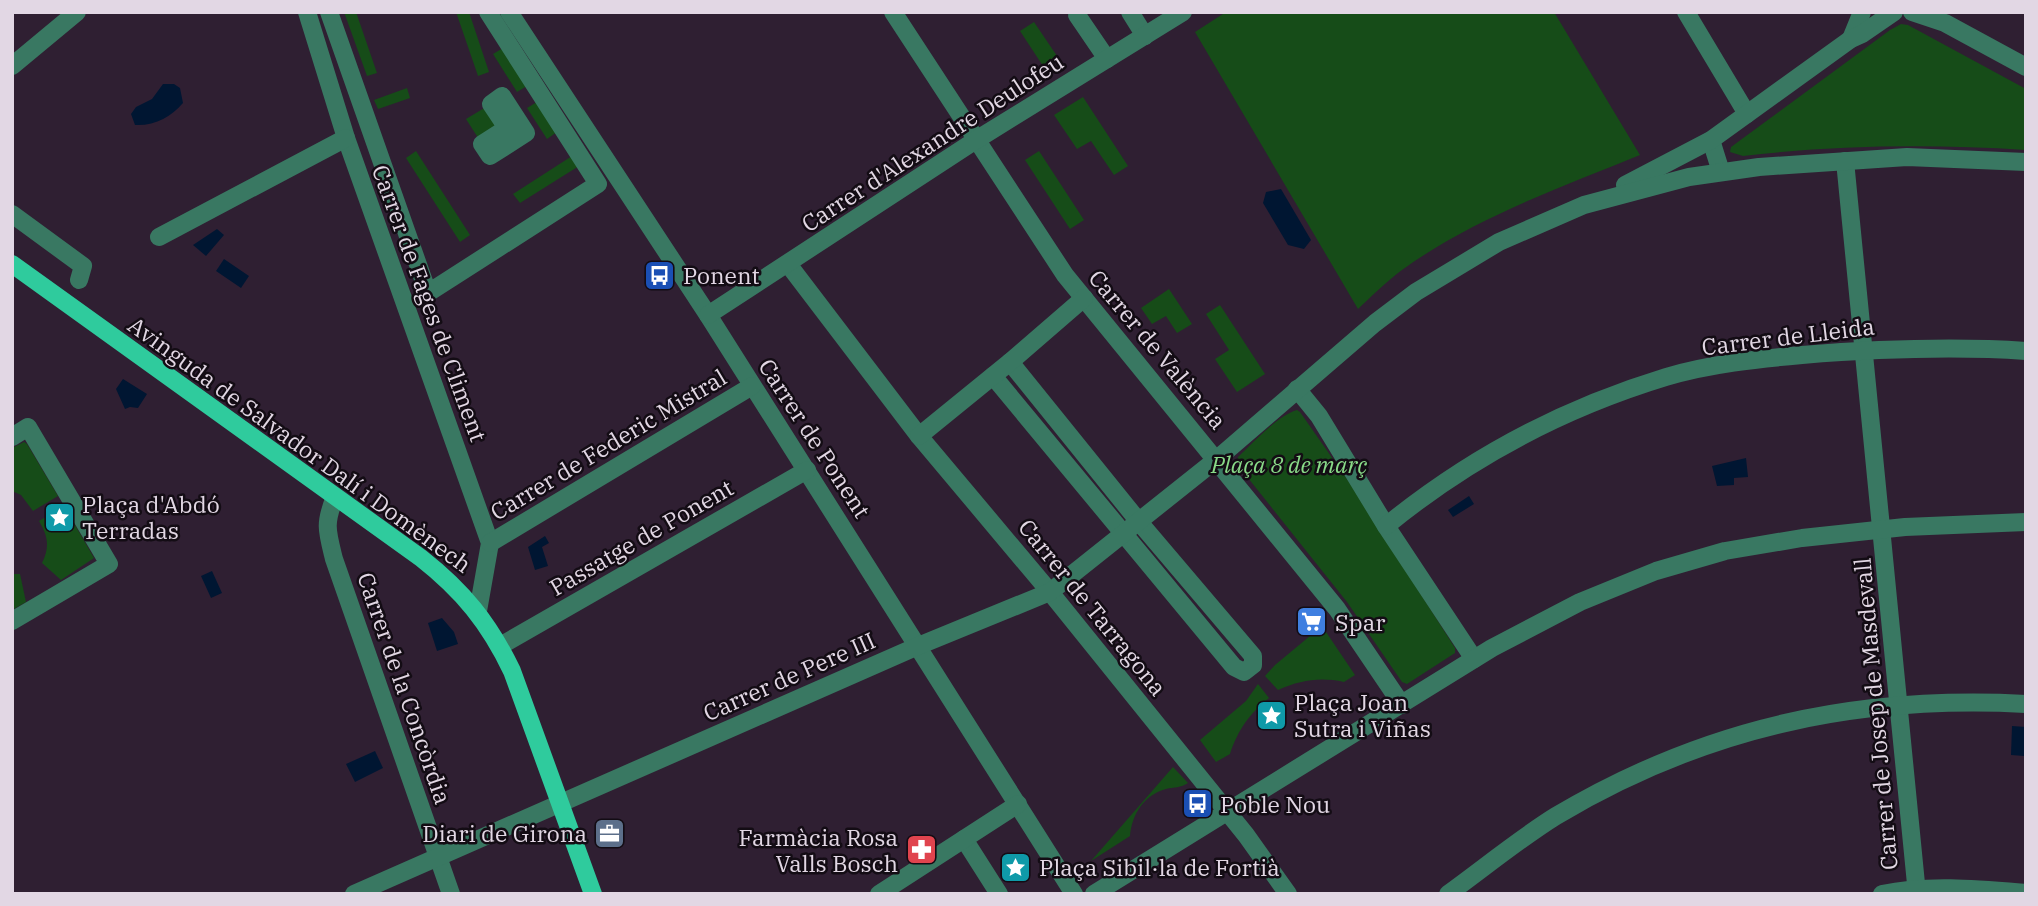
<svg xmlns="http://www.w3.org/2000/svg" width="2038" height="906" viewBox="0 0 2038 906" font-family="'IBM Plex Serif',serif">
	<rect width="100%" height="100%" fill="#2f1f32"/>
	<g fill="#164c18">
		<path d="M 344,12 L 356,12 L 377,73 L 367,76 Z"/>
		<path d="M 456,12 L 469,12 L 489,72 L 478,76 Z"/>
		<path d="M 1226,12 L 1554,12 L 1640,155 C 1559,188 1474,218 1402,270 C 1387,281 1372,296 1358,309 L 1195,32 Z"/>
		<path d="M 1034,22 L 1057,56 L 1043,66 L 1020,31 Z"/>
		<path d="M 1901,24 L 1908,25 L 2026,89 L 2026,150 C 1931,144 1837,145 1743,156 L 1730,152 L 1731,147 L 1890,30 Z"/>
		<path d="M 503,48 L 527,86 L 517,92 L 493,54 Z"/>
		<path d="M 407,88 L 410,98 L 378,109 L 374,100 Z"/>
		<path d="M 1083,97 L 1128,166 L 1114,175 L 1091,141 L 1077,149 L 1054,115 Z"/>
		<path d="M 537,102 L 557,132 L 547,139 L 527,108 Z"/>
		<path d="M 491,104 L 507,128 L 482,144 L 466,119 Z"/>
		<path d="M 416,151 L 470,235 L 460,242 L 406,158 Z"/>
		<path d="M 1039,151 L 1084,220 L 1070,229 L 1025,160 Z"/>
		<path d="M 572,156 L 579,166 L 520,203 L 513,194 Z"/>
		<path d="M 1169,289 L 1192,324 L 1177,333 L 1166,316 L 1152,324 L 1141,308 Z"/>
		<path d="M 1220,305 L 1265,374 L 1237,392 L 1215,359 L 1229,350 L 1206,314 Z"/>
		<path d="M 1297,410 L 1300,412 L 1356,492 L 1455,648 L 1455,653 L 1407,684 L 1402,682 L 1347,602 L 1236,463 L 1238,457 C 1252,444 1278,415 1297,410 Z"/>
		<path d="M 24,442 L 27,444 L 58,496 L 33,511 L 21,495 L 12,491 L 12,448 Z"/>
		<path d="M 64,506 L 94,558 L 61,580 L 42,563 C 50,547 48,536 39,521 Z"/>
		<path d="M 12,574 L 20,574 L 26,602 L 12,610 Z"/>
		<path d="M 1322,626 L 1355,675 L 1344,682 C 1320,677 1301,680 1278,690 L 1265,676 L 1275,665 Z"/>
		<path d="M 1258,684 L 1269,698 C 1249,714 1238,730 1230,754 L 1216,762 L 1200,740 L 1246,701 Z"/>
		<path d="M 1173,767 L 1188,783 C 1181,788 1174,787 1166,789 C 1144,795 1132,814 1130,836 L 1091,861 Z"/>
	</g>
	<g fill="#001632">
		<path d="M 163,84 L 174,84 L 180,88 L 183,103 C 171,117 155,126 135,125 L 131,114 L 136,107 L 152,99 Z"/>
		<path d="M 1281,189 L 1311,240 L 1304,249 L 1288,245 L 1263,203 L 1266,192 Z"/>
		<path d="M 217,229 L 224,235 L 206,256 L 193,245 Z"/>
		<path d="M 224,259 L 249,276 L 241,288 L 216,271 Z"/>
		<path d="M 123,379 L 147,394 L 138,408 L 130,407 L 125,409 L 116,389 Z"/>
		<path d="M 1746,458 L 1748,477 L 1734,478 L 1734,485 L 1717,486 L 1712,466 Z"/>
		<path d="M 1469,496 L 1474,504 L 1453,517 L 1448,510 Z"/>
		<path d="M 545,536 L 549,543 L 542,547 L 548,566 L 535,570 L 528,547 Z"/>
		<path d="M 212,571 L 222,593 L 211,598 L 201,576 Z"/>
		<path d="M 442,618 L 454,632 L 458,644 L 437,651 L 428,623 Z"/>
		<path d="M 2012,726 L 2026,727 L 2024,756 L 2011,755 Z"/>
		<path d="M 375,751 L 383,768 L 355,782 L 346,764 Z"/>
	</g>
	<g fill="none" stroke-linecap="round" stroke-linejoin="round">
		<g stroke="#397862" stroke-width="18">
			<path d="M 307,12 L 346,138 L 490,543 L 478,611"/>
			<path d="M 329,12 L 428,293 L 598,184 L 488,12"/>
			<path d="M 509,12 L 708,315 L 1074,894"/>
			<path d="M 893,12 L 1065,275 L 1337,609 L 1402,705"/>
			<path d="M 1130,12 L 1145,36"/>
			<path d="M 1686,12 L 1747,114"/>
			<path d="M 1912,12 L 1945,23 L 2026,67"/>
			<path d="M 1077,15 L 1107,59"/>
			<path d="M 1851,39 L 1862,12"/>
			<path d="M 12,66 L 77,12"/>
			<path d="M 502,96 L 526,133 L 490,156 L 482,144 L 507,128 L 491,104 Z"/>
			<path d="M 1711,140 L 1721,172"/>
			<path d="M 1845,161 L 1917,894"/>
			<path d="M 1625,185 L 1711,140 L 1851,39 L 1862,34 L 1894,12"/>
			<path d="M 12,214 L 83,266 L 79,280"/>
			<path d="M 159,237 L 346,138"/>
			<path d="M 788,264 L 919,436 L 1050,592 L 1246,835 L 1288,894"/>
			<path d="M 708,315 L 976,140 L 1183,12"/>
			<path d="M 993,376 L 1234,667 L 1244,672 L 1253,665 L 1253,656 L 1140,523 L 1010,362"/>
			<path d="M 1297,389 L 1319,416 L 1386,526 L 1474,659"/>
			<path d="M 919,436 L 1010,362 L 1084,298"/>
			<path d="M 12,437 L 28,427 L 109,564 L 12,621"/>
			<path d="M 335,497 C 324,524 327,531 334,559 L 451,894"/>
			<path d="M 1386,526 C 1468,459 1564,408 1666,377 C 1709,364 1758,359 1802,355 C 1877,349 1951,346 2026,351"/>
			<path d="M 490,543 L 752,386"/>
			<path d="M 500,646 L 807,470"/>
			<path d="M 964,839 L 999,894"/>
			<path d="M 354,894 L 918,646 L 1050,592 L 1217,459 L 1375,323 L 1416,292 L 1499,242 L 1584,205 L 1689,177 L 1759,167 L 1907,157 L 2026,162"/>
			<path d="M 879,894 L 1018,804"/>
			<path d="M 1094,894 L 1492,648 L 1580,602 L 1656,571 L 1725,551 L 1802,538 L 1905,527 L 2026,522"/>
			<path d="M 1448,894 C 1484,868 1519,839 1556,816 C 1704,728 1855,695 2026,704"/>
			<path d="M 1882,894 C 1928,884 1979,889 2026,893"/>
		</g>
		<path stroke="#2fcb9d" stroke-width="18" d="M 12,264 L 421,558 C 463,591 489,623 512,671 L 593,894"/>
	</g>
	<defs>
		<symbol id="bus-square" viewBox="-11 -11 22 22"><rect x="-9" y="-9" width="18" height="18" rx="4" fill="#1a4fb4" stroke="#130c14"/><path d="M-5-6H5V4H4V6H2V4H-2V6H-4V4H-5ZM-3.5-4V0h7V-4ZM-3.5 1.2v1.5H-2V1.2ZM2 1.2v1.5H3.5V1.2Z" fill="#fff"/></symbol>
		<symbol id="sight-square" viewBox="-11 -11 22 22"><rect x="-9" y="-9" width="18" height="18" rx="4" fill="#0f9aa8" stroke="#130c14"/><path d="M0-6L1.8-2.2L6-1.7L2.9 1.2L3.7 5.4L0 3.3L-3.7 5.4L-2.9 1.2L-6-1.7L-1.8-2.2Z" fill="#fff"/></symbol>
		<symbol id="supermarket-square" viewBox="-11 -11 22 22"><rect x="-9" y="-9" width="18" height="18" rx="4" fill="#3f7fe0" stroke="#130c14"/><path d="M-6-5.5h2.5l.6 2H6L4.5 2H-2.5L-4.4-4H-6ZM-1.5 3.2a1.3 1.3 0 1 0 .1 0ZM3 3.2a1.3 1.3 0 1 0 .1 0Z" fill="#fff"/></symbol>
		<symbol id="office-square" viewBox="-11 -11 22 22"><rect x="-9" y="-9" width="18" height="18" rx="4" fill="#5c6f8a" stroke="#130c14"/><path d="M-6-3h4V-5.5h4V-3h4V5H-6ZM-1-4.5V-3h2v-1.5ZM-6 0V1H6V0Z" fill="#fff"/></symbol>
		<symbol id="pharmacy-square" viewBox="-11 -11 22 22"><rect x="-9" y="-9" width="18" height="18" rx="4" fill="#e0444e" stroke="#130c14"/><path d="M-2-6h4v4h4v4h-4v4h-4v-4h-4v-4h4Z" fill="#fff"/></symbol>
	</defs>
	<g fill-rule="evenodd">
		<use href="#bus-square" x="642" y="258" width="35" height="35"/>
		<use href="#sight-square" x="42" y="500" width="35" height="35"/>
		<use href="#supermarket-square" x="1294" y="604" width="35" height="35"/>
		<use href="#sight-square" x="1254" y="698" width="35" height="35"/>
		<use href="#bus-square" x="1180" y="786" width="35" height="35"/>
		<use href="#office-square" x="592" y="816" width="35" height="35"/>
		<use href="#pharmacy-square" x="904" y="832" width="35" height="35"/>
		<use href="#sight-square" x="998" y="850" width="35" height="35"/>
	</g>
	<g text-anchor="middle" dominant-baseline="central" stroke-width="5" stroke-linejoin="round" paint-order="stroke">
		<g font-size="23" fill="#e2d7e4" stroke="#130c14">
			<text transform="translate(932 142) rotate(-33)">Carrer d'Alexandre Deulofeu</text>
			<text transform="translate(430 303) rotate(70)">Carrer de Fages de Climent</text>
			<text transform="translate(1788 336) rotate(-7)">Carrer de Lleida</text>
			<text transform="translate(1158 349) rotate(50)">Carrer de València</text>
			<text transform="translate(815 438) rotate(57)">Carrer de Ponent</text>
			<text transform="translate(300 444) rotate(36)">Avinguda de Salvador Dalí i Domènech</text>
			<text transform="translate(608 444) rotate(-31)">Carrer de Federic Mistral</text>
			<text transform="translate(641 537) rotate(-30)">Passatge de Ponent</text>
			<text transform="translate(1093 607) rotate(51)">Carrer de Tarragona</text>
			<text transform="translate(789 676) rotate(-24)">Carrer de Pere III</text>
			<text transform="translate(405 688) rotate(71)">Carrer de la Concòrdia</text>
			<text transform="translate(1875 714) rotate(-95)">Carrer de Josep de Masdevall</text>
		</g>
		<g font-size="23" fill="#e2d7e4" stroke="#130c14" text-anchor="start">
			<text x="683" y="275">Ponent</text>
			<text x="82" y="504">Plaça d'Abdó<tspan x="82" dy="26">Terradas</tspan></text>
			<text x="1335" y="622">Spar</text>
			<text x="1294" y="702">Plaça Joan<tspan x="1294" dy="26">Sutra i Viñas</tspan></text>
			<text x="1220" y="804">Poble Nou</text>
			<text x="587" y="833" text-anchor="end">Diari de Girona</text>
			<text x="898" y="837" text-anchor="end">Farmàcia Rosa<tspan x="898" dy="26">Valls Bosch</tspan></text>
			<text x="1039" y="867">Plaça Sibil·la de Fortià</text>
		</g>
		<g font-size="23" font-style="italic" fill="#89da88" stroke="#130c14">
			<text x="1289" y="464">Plaça 8 de març</text>
		</g>
	</g>
	<rect width="2038" height="906" fill="none" stroke="#e2d7e4" stroke-width="28"/>
</svg>
